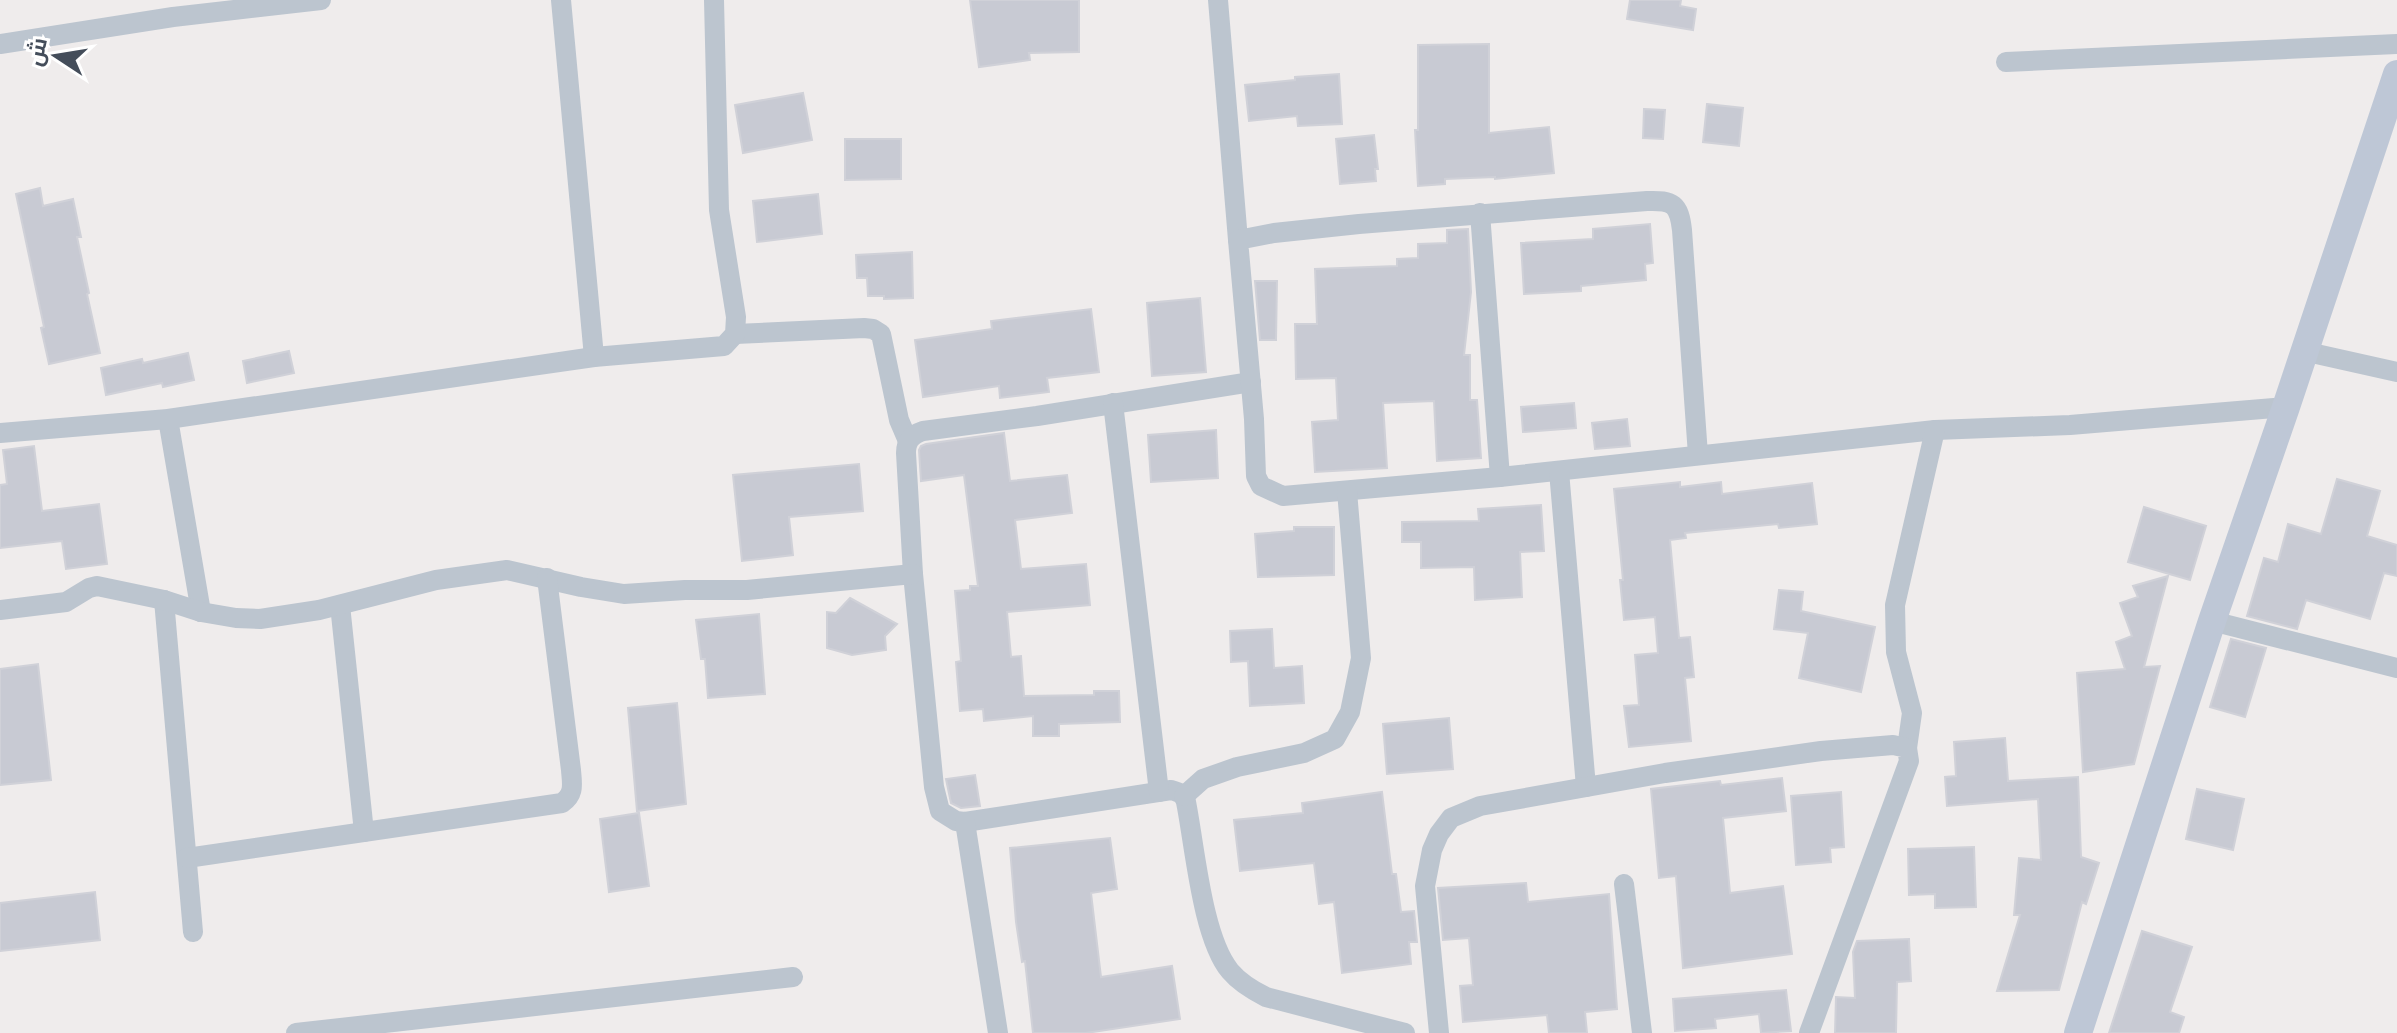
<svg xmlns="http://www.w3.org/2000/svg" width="2397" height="1033" viewBox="0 0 2397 1033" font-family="'Archivo Narrow',Cairo,sans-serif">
	<rect width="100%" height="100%" fill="#efecec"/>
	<g fill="#c8cad3" stroke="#d0d1d8" stroke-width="2">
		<path d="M 970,0 L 1079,0 L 1079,52 L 1029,53 L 1030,60 L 979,67 Z"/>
		<path d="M 1630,0 L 1681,0 L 1680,6 L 1696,9 L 1693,30 L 1627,19 Z"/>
		<path d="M 1489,44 L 1489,133 L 1549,127 L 1554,173 L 1495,179 L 1495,177 L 1445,179 L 1445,184 L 1418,186 L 1415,130 L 1418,130 L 1418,45 Z"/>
		<path d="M 1339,74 L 1342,124 L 1298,126 L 1297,116 L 1249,121 L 1245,85 L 1295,80 L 1295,77 Z"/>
		<path d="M 803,93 L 812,140 L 743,153 L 735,105 Z"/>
		<path d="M 1707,104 L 1743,108 L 1739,146 L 1703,142 Z"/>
		<path d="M 1644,109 L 1665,110 L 1663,139 L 1643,138 Z"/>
		<path d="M 1374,135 L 1378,169 L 1375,169 L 1376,181 L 1340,184 L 1336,139 Z"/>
		<path d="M 845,139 L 901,139 L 901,179 L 845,180 Z"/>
		<path d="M 40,188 L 43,206 L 73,199 L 81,237 L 77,237 L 89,293 L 87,294 L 100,353 L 49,364 L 41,328 L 44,327 L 16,194 Z"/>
		<path d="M 818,194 L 822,234 L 757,242 L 753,201 Z"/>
		<path d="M 1650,224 L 1653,263 L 1645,264 L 1646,280 L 1581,286 L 1581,291 L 1524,294 L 1521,243 L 1593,239 L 1593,229 Z"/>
		<path d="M 1468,229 L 1471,292 L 1464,355 L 1470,355 L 1470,400 L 1477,400 L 1481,458 L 1437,461 L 1434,401 L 1383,403 L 1387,468 L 1315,472 L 1312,422 L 1338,420 L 1336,378 L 1296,379 L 1295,324 L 1317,324 L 1315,269 L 1397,266 L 1397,259 L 1418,258 L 1418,244 L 1447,243 L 1447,230 Z"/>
		<path d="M 912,252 L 913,298 L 884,299 L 884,296 L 868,296 L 867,278 L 857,278 L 856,255 Z"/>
		<path d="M 1255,281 L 1277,281 L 1276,340 L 1260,340 Z"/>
		<path d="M 1200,298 L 1206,372 L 1152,376 L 1147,303 Z"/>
		<path d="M 1091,309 L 1099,372 L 1047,378 L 1049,392 L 1000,398 L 999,386 L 923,397 L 915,340 L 992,329 L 991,321 Z"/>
		<path d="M 289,351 L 294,373 L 247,383 L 243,361 Z"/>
		<path d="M 188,353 L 194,380 L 163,387 L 162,383 L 106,395 L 101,368 L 142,359 L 143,363 Z"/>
		<path d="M 1574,403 L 1576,428 L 1523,432 L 1521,407 Z"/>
		<path d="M 1627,419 L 1630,446 L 1595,449 L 1592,423 Z"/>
		<path d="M 1216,430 L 1218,478 L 1151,482 L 1148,435 Z"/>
		<path d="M 1004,433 L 1010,481 L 1067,475 L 1072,513 L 1015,520 L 1021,569 L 1086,564 L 1090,605 L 1007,612 L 1011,657 L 1021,656 L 1024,696 L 1094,695 L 1094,691 L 1119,691 L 1120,722 L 1059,724 L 1059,736 L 1033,736 L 1033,716 L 984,721 L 983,709 L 960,711 L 956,662 L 961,661 L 955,591 L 970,590 L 970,586 L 978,586 L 964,475 L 921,481 L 919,450 L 921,446 L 926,444 Z"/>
		<path d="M 34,446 L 42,511 L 99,504 L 107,564 L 66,569 L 62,541 L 0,548 L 0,485 L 7,484 L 3,450 Z"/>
		<path d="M 859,464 L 863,511 L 789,517 L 793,555 L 742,561 L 733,475 Z"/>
		<path d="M 2337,479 L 2380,491 L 2367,536 L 2397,545 L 2397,576 L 2384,573 L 2370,619 L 2306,600 L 2297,629 L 2247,616 L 2264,558 L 2278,562 L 2288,524 L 2321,534 Z"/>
		<path d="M 1680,482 L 1680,487 L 1721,482 L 1722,494 L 1812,483 L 1817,524 L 1779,528 L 1778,524 L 1685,533 L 1686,538 L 1670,540 L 1679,638 L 1690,637 L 1694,677 L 1685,678 L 1691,741 L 1629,747 L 1624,706 L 1639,705 L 1635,655 L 1658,653 L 1655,617 L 1624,620 L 1620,580 L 1623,580 L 1614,489 Z"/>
		<path d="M 1541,505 L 1544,551 L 1520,552 L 1522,597 L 1475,600 L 1474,567 L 1421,568 L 1421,542 L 1402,542 L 1402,522 L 1479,521 L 1478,509 Z"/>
		<path d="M 2144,507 L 2206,526 L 2190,580 L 2128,562 Z"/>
		<path d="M 1294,527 L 1334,527 L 1334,575 L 1258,577 L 1255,534 L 1294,531 Z"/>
		<path d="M 2168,576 L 2144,667 L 2160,666 L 2134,764 L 2083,772 L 2077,673 L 2125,669 L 2116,642 L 2132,636 L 2120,603 L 2138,597 L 2133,586 Z"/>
		<path d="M 1779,590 L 1803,592 L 1801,611 L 1875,627 L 1861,692 L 1799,678 L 1808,633 L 1774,629 Z"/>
		<path d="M 850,598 L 897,624 L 885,636 L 886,650 L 852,655 L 827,648 L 827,612 L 836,613 Z"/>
		<path d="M 759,614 L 765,694 L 708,698 L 705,659 L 701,659 L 696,620 Z"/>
		<path d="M 1272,629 L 1274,668 L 1302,666 L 1304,703 L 1250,706 L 1248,661 L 1231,662 L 1230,631 Z"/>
		<path d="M 2231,639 L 2266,648 L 2245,717 L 2210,707 Z"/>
		<path d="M 38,664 L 51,780 L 0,785 L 0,669 Z"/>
		<path d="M 677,703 L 686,804 L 637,811 L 628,708 Z"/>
		<path d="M 1449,718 L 1453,769 L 1387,774 L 1383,724 Z"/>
		<path d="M 2005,738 L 2008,781 L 2078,777 L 2081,857 L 2099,863 L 2086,904 L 2082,902 L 2059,990 L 1997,991 L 2020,915 L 2014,915 L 2019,858 L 2041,860 L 2038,799 L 1947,806 L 1945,777 L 1956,776 L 1954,742 Z"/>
		<path d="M 975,775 L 980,806 L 961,808 L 951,803 L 946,779 Z"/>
		<path d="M 1782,778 L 1786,811 L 1723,818 L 1730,893 L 1783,886 L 1792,954 L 1683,968 L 1676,876 L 1659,878 L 1651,789 L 1720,781 L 1721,785 Z"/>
		<path d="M 2197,789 L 2244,799 L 2233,850 L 2186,839 Z"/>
		<path d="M 1382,792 L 1392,874 L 1396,874 L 1401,912 L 1414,911 L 1417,942 L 1409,942 L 1411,964 L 1342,973 L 1334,902 L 1319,904 L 1314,863 L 1240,871 L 1234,820 L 1303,813 L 1302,803 Z"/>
		<path d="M 1841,792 L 1844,847 L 1830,848 L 1831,862 L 1796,865 L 1791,796 Z"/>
		<path d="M 639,813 L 649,886 L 609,892 L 600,819 Z"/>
		<path d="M 1110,838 L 1117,889 L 1091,893 L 1101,977 L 1172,966 L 1180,1019 L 1086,1033 L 1033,1033 L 1025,961 L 1022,962 L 1016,922 L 1010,848 Z"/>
		<path d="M 1974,847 L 1976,907 L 1935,908 L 1935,894 L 1909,895 L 1908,849 Z"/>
		<path d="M 1526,883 L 1528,902 L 1609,894 L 1617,1009 L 1585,1012 L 1587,1033 L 1549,1033 L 1547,1015 L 1463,1022 L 1460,986 L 1473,985 L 1469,938 L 1443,940 L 1438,888 Z"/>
		<path d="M 95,892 L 100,940 L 0,951 L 0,903 Z"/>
		<path d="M 2142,931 L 2192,947 L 2170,1012 L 2184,1017 L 2179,1033 L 2109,1033 Z"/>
		<path d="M 1909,939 L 1911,981 L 1897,982 L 1896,1033 L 1835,1033 L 1836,997 L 1855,998 L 1853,952 L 1857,941 Z"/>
		<path d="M 1786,990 L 1791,1031 L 1761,1033 L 1759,1014 L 1715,1019 L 1716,1028 L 1675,1031 L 1673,999 Z"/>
	</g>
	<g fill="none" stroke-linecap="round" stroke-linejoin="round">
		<g stroke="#bcc5cf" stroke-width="20">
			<path d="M 561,0 L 594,357"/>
			<path d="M 1218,0 L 1238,240"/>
			<path d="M 0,44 L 173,17 L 321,0"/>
			<path d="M 2006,62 L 2397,44"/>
			<path d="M 1480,213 L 1500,477"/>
			<path d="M 735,334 L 864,328 L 873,329 L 881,334 L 899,420 L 908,441"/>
			<path d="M 2303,351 L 2397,372"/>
			<path d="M 1251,382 L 1037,416 L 923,431 C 911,435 906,441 906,453 L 913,574 L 934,787 L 940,811 L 956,821 L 965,822 L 1171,790 C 1179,792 1184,794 1186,802 C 1195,847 1202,937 1230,971 C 1240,983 1252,990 1266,997 L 1405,1033"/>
			<path d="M 1113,403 L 1159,792"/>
			<path d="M 168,419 L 201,612"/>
			<path d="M 0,433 L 168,419 L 594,357 L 724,346 L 735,334 L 736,317 L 719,210 L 714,0"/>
			<path d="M 1698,455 L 1682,230 C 1679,204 1673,200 1647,201 L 1359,224 L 1274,233 L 1238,240 L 1254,419 L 1256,476 L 1261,486 L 1283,496 L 1500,477 L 1935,430 L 2070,425 L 2286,407"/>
			<path d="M 1559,471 L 1586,787"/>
			<path d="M 164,600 L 193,932"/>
			<path d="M 340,605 L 364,832"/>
			<path d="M 0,610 L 66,602 L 89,588 L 97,586 L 164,600 L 201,612 L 236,618 L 260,619 L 319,610 L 436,580 L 507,570 L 581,587 L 624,594 L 685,590 L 747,590 L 913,574"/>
			<path d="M 2212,621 L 2397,668"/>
			<path d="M 1907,748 L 1912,713 L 1896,652 L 1895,605 L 1935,430"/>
			<path d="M 1184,796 L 1203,779 L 1237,767 L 1304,753 L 1335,739 L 1350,712 L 1361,658 L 1347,491"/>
			<path d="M 965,822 L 998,1033"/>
			<path d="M 187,858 L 562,803 C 575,794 572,784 571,770 L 547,578"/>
			<path d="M 1624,884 L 1642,1033"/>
			<path d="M 296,1033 L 793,977"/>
			<path d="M 1439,1033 L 1425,886 L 1432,850 L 1439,834 L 1451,818 L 1480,806 L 1665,773 L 1821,751 L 1893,745 L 1907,748 L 1909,761 L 1809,1033"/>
		</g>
		<path stroke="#bec7d6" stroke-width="28" d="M 2078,1033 L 2212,621 L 2286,407 L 2397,74"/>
	</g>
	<g transform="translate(56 56) rotate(282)" stroke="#ffffff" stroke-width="6" paint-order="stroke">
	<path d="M0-6L14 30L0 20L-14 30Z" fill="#444d5a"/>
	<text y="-12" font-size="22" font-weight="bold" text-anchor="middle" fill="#444d5a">ش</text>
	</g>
</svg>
